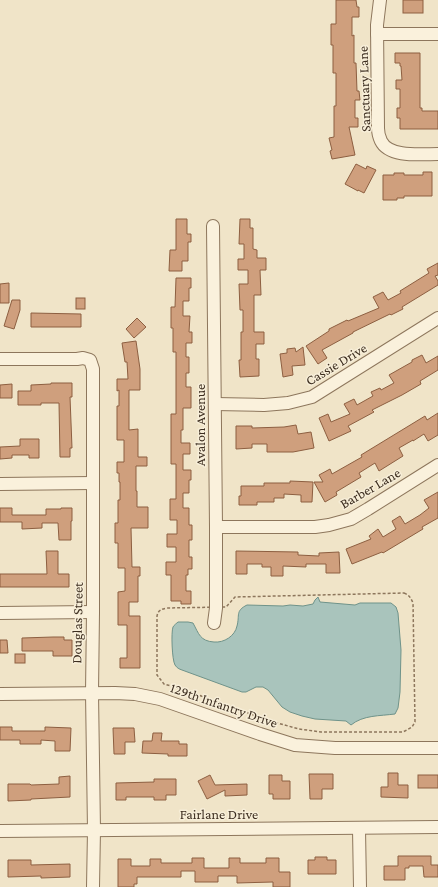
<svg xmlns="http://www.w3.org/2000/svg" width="438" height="887" viewBox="0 0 438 887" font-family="'Crimson Pro',serif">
	<rect width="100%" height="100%" fill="#f0e4c8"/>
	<path fill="#a9c4bc" stroke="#6f938a" d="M 318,597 L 320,602 L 355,605 L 360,603 L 391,603 L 396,607 L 398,613 L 401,650 L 400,692 L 398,708 L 395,714 C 380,716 363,715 351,725 L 346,721 L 315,719 L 302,716 L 290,712 L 282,707 L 268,690 L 263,687 L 256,687 L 246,692 L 242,692 L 182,670 C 179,669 177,668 175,665 C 172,660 171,632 173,627 C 174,625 177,623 178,622 L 188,622 L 193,623 C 199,634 200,641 214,642 C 224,643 235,636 237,626 C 240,615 235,611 247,605 L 283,606 L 290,605 L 303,606 L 313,604 L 315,600 Z"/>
	<g fill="#cf9f7d" stroke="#8d5f41">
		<path d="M 336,0 L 356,0 L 357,7 L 359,7 L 359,17 L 352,17 L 352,36 L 354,35 L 354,63 L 356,63 L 357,91 L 359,91 L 360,100 L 355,100 L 355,118 L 358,118 L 358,127 L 349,127 L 355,155 L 332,159 L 330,151 L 332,150 L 329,138 L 334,137 L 334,106 L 336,106 L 336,73 L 333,73 L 333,45 L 331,45 L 331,24 L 336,24 Z"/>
		<rect x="403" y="0" width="20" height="13"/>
		<path d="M 395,53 L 420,53 L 420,108 L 422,108 L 422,111 L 438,111 L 438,129 L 400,129 L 400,118 L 397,118 L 397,108 L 400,108 L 400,89 L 396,89 L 396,80 L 402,80 L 401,66 L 400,66 L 400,63 L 395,63 Z"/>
		<path d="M 356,164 L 366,169 L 367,166 L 376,170 L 364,193 L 358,190 L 358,191 L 345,184 Z"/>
		<path d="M 423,172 L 432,172 L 432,196 L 404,196 L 404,198 L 397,198 L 397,200 L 383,200 L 383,175 L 394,175 L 394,173 L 404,173 L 404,175 L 423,175 Z"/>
		<path d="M 176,219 L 187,219 L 187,234 L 191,234 L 191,242 L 188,242 L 188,261 L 182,261 L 182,271 L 169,271 L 170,250 L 176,250 Z"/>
		<path d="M 240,219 L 250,219 L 250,228 L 253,228 L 253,249 L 257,250 L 257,258 L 266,258 L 266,270 L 260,270 L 261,295 L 254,295 L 254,332 L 264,332 L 264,344 L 256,344 L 256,359 L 259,359 L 259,376 L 240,377 L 239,360 L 241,360 L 241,332 L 243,332 L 243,310 L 240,310 L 239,284 L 248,284 L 248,270 L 238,270 L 238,259 L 244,259 L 244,244 L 239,244 Z"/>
		<path d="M 438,263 L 438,275 L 435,276 L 438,281 L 438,285 L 402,307 L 403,309 L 391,315 L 390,314 L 353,332 L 353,333 L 322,350 L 327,358 L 318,364 L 306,346 L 329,331 L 329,329 L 347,320 L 348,321 L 379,308 L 373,297 L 383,292 L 388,300 L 401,293 L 400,291 L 429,273 L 427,269 Z"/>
		<path d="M 176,278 L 191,278 L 191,288 L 189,288 L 189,301 L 183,301 L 183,316 L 190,316 L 189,332 L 192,332 L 192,343 L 186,343 L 186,357 L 189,357 L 189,373 L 186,373 L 186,387 L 191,387 L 191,408 L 183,408 L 183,430 L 181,430 L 181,443 L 190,443 L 190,454 L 183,454 L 183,470 L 191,470 L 191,480 L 189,480 L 189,493 L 183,493 L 183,508 L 189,508 L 189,525 L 192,525 L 192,540 L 189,540 L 189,557 L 192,557 L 192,569 L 188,569 L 188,575 L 186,575 L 186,591 L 191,591 L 191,604 L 181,604 L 181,601 L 171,601 L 171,575 L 166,575 L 166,562 L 176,562 L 176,547 L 167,547 L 167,534 L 177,534 L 177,520 L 170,520 L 170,499 L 176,499 L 176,464 L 171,464 L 171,414 L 176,414 L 176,352 L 173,352 L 173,328 L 171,328 L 171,307 L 175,307 Z"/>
		<path d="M 9,283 L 9,303 L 0,303 L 0,284 Z"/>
		<rect x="76" y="298" width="9" height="11"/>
		<path d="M 12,300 L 20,300 L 20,310 L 14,329 L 4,326 Z"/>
		<path d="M 31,313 L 81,314 L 81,327 L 31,327 Z"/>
		<path d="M 137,318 L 146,327 L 134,338 L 126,329 Z"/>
		<path d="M 136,341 L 140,369 L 140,390 L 129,390 L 129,430 L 138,429 L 138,457 L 147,457 L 147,466 L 136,466 L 136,491 L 137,491 L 137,507 L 148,507 L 148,528 L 131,528 L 132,567 L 140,567 L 140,576 L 138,576 L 138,602 L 129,602 L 129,616 L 140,616 L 140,668 L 120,668 L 120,658 L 127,658 L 127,625 L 118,625 L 118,592 L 125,591 L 125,568 L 118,568 L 118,543 L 115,543 L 115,523 L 118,523 L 118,500 L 120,500 L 120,482 L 119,482 L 119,473 L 117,473 L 117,462 L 124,462 L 124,440 L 117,440 L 117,406 L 119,406 L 119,390 L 117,391 L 117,379 L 128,379 L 127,362 L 125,362 L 122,343 Z"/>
		<path d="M 303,347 L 305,365 L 292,366 L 293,375 L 283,377 L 280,354 L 287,353 L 287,349 L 295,348 L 296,352 Z"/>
		<path d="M 422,355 L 426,363 L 438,356 L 438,370 L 420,381 L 421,384 L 402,395 L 372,410 L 374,412 L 348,426 L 351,431 L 329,441 L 319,418 L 328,414 L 331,422 L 350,414 L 344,404 L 354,399 L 357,405 L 373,396 L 371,392 L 380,388 L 381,390 L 394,383 L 389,375 L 412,362 L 412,360 Z"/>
		<path d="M 51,383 L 72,383 L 72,397 L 70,397 L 72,448 L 70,448 L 70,457 L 60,457 L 59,403 L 41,403 L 41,405 L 18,405 L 18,391 L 31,391 L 31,385 L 51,384 Z"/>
		<path d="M 12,384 L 12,398 L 0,398 L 0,385 Z"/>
		<path d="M 438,413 L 438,435 L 428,441 L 424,434 L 413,441 L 413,440 L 399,448 L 403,456 L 379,471 L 375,463 L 359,473 L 361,477 L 336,492 L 337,495 L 325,502 L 314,482 L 323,482 L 319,475 L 330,469 L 332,474 L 362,457 L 361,455 L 425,416 L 427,420 Z"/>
		<path d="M 296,425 L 298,434 L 311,432 L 314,448 L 293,452 L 267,452 L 267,444 L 252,444 L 252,448 L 236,449 L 236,426 L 252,426 L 252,428 L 284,427 Z"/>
		<path d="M 20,439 L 39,439 L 39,458 L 29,458 L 29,455 L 12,455 L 12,458 L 0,459 L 0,447 L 20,446 Z"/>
		<path d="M 290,481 L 313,482 L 312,502 L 301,502 L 301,495 L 284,494 L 284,498 L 274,498 L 274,502 L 257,502 L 257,505 L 239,505 L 239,496 L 241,496 L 241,486 L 264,486 L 264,483 L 290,483 Z"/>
		<path d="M 438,492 L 438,518 L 422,527 L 423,529 L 383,553 L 382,552 L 352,564 L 346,549 L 371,539 L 369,536 L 378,529 L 383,537 L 396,529 L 392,521 L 400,516 L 405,524 L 420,515 L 429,508 L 424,500 Z"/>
		<path d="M 0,508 L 12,508 L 12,515 L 46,515 L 46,509 L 61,509 L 61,508 L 72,508 L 72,521 L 71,521 L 71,540 L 59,540 L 58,523 L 42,523 L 42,528 L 22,529 L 22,522 L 0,522 Z"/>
		<path d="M 46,551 L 58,551 L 58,574 L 69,574 L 69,587 L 0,587 L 0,574 L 47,574 Z"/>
		<path d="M 236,551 L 298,552 L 298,555 L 319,556 L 319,553 L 339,552 L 340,573 L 326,573 L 326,564 L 306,564 L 306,567 L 283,566 L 283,576 L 271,576 L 271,567 L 262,567 L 262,564 L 247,564 L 247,574 L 236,574 Z"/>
		<path d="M 53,637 L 64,637 L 64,640 L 72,640 L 72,656 L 53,656 L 53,651 L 22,651 L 22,638 Z"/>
		<path d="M 0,640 L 7,640 L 8,653 L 0,653 Z"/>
		<rect x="15" y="654" width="10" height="9"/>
		<path d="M 0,727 L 12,727 L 12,731 L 45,731 L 45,727 L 71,728 L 70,751 L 55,751 L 55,741 L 41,740 L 41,744 L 20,744 L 20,740 L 0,740 Z"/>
		<path d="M 113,728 L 134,728 L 135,742 L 125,742 L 125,754 L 114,754 Z"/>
		<path d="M 153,733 L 162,733 L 161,741 L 179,741 L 179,744 L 187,744 L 187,756 L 168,756 L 168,754 L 142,753 L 143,741 L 152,741 Z"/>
		<path d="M 388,773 L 398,773 L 398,785 L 408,785 L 408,798 L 381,797 L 381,787 L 388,787 Z"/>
		<path d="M 309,774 L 333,774 L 333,789 L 322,789 L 322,799 L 310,799 Z"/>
		<path d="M 210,775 L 215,785 L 247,784 L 247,795 L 225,796 L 225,790 L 207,799 L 198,781 Z"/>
		<path d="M 269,775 L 282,775 L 282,781 L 290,781 L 290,799 L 273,799 L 273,794 L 269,794 Z"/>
		<rect x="418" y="775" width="20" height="13"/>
		<path d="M 70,776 L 70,797 L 31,799 L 31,800 L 8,801 L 8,784 L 30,784 L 31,785 L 59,784 L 59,777 Z"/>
		<path d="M 154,779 L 176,779 L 176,795 L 166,795 L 166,800 L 154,800 L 154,797 L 126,797 L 126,800 L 116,800 L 116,783 L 154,782 Z"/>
		<path d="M 398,856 L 431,856 L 431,865 L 438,865 L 438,877 L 424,877 L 423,866 L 409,866 L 409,868 L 405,868 L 405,880 L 384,880 L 384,866 L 398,866 Z"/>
		<path d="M 315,857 L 327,857 L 327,860 L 336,860 L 336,874 L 308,874 L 308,860 L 315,860 Z"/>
		<path d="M 192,858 L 204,858 L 204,868 L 229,868 L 229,858 L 240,858 L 240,863 L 266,863 L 266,858 L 279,858 L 279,872 L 290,872 L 290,887 L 273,887 L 273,882 L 237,883 L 237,876 L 218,876 L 218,882 L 195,882 L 195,871 L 181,871 L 181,877 L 137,877 L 137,884 L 134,884 L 134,887 L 118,887 L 118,859 L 131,859 L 131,866 L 150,866 L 150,859 L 161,859 L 161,863 L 192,863 Z"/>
		<path d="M 8,860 L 31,860 L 31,865 L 70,864 L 70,877 L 41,878 L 41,876 L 8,877 Z"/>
	</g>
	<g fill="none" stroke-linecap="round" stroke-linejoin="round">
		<defs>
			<g id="minor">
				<path d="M 380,0 L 377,25 L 378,128 C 378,132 379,137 381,141 C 389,158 422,154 438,154"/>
				<path d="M 377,34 L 438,34"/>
				<path d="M 213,226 L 216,527 L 216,608 L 214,623"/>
				<path d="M 0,359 L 77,359 L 83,358 L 90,360 L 93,369 L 93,612 L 92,693 L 94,830 L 93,887"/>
				<path d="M 215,404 L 264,405 L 288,403 L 312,397 L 438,318"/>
				<path d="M 0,484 L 93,483"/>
				<path d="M 216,527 L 315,527 L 329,525 L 351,519 L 368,509 L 438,465"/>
				<path d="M 0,613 L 93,612"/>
				<path d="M 0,694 L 115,693 L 135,694 L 160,699 L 260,734 L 295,745 L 335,748 L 438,748"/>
				<path d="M 359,829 L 360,887"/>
				<path d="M 0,831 L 438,827"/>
			</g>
		</defs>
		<use href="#minor" stroke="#8d765c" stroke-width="14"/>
		<path stroke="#8d765c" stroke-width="1.5" stroke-dasharray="3 2" stroke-linecap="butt" d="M 404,593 C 409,595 411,598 413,603 L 415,722 L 412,727 L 403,732 L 321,732 L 299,729 L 270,721 L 182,689 L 164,684 L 157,675 L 157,616 C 158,610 162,609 167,608 L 226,607 L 235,597 Z"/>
		<use href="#minor" stroke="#faf1dc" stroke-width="12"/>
	</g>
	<g text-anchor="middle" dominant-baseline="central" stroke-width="3" stroke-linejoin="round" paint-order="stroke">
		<g font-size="14" fill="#3d2e20" stroke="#f7eed8">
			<text transform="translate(364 89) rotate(-92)">Sanctuary Lane</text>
			<text transform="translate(336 364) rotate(-31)">Cassie Drive</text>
			<text transform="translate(200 425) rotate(-90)">Avalon Avenue</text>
			<text transform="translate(370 488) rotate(-30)">Barber Lane</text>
			<text transform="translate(77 623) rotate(-89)">Douglas Street</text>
			<text transform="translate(224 705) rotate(19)">129th Infantry Drive</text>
			<text x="219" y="814">Fairlane Drive</text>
		</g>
	</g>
</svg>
